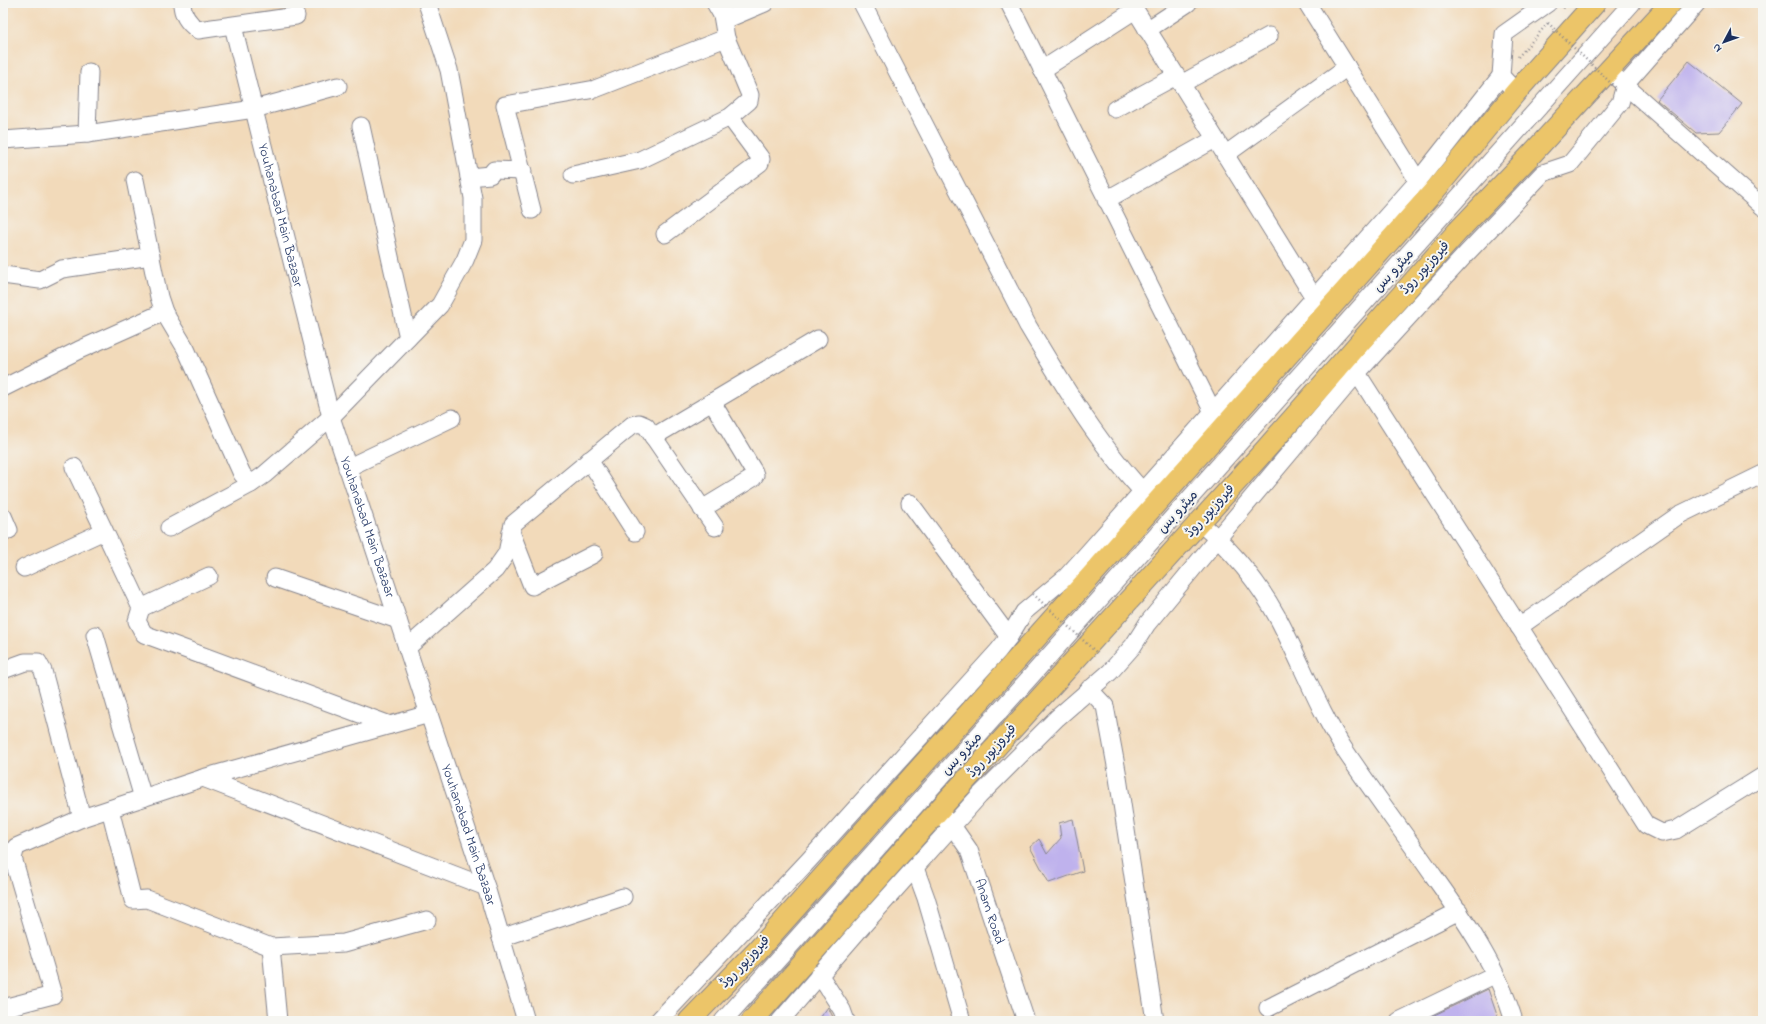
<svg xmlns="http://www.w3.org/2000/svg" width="1766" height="1024" viewBox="0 0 1766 1024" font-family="'Indie Flower','Playpen Sans Arabic',sans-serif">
	<rect width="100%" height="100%" fill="#f6f6f2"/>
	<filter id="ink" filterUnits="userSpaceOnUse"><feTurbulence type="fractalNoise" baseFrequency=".025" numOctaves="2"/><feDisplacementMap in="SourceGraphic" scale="8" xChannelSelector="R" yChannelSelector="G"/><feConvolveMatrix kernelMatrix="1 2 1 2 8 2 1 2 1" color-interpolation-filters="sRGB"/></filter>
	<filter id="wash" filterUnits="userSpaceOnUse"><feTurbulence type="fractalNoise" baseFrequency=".012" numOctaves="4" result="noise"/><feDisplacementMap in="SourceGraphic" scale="16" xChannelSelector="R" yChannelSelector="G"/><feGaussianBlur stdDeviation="0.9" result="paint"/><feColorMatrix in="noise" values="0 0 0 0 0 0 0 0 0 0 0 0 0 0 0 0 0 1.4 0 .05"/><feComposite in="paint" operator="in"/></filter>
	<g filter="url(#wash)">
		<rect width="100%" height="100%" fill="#f2daba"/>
		<g id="blocks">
			<g fill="#bfb2ed">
				<path d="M 1689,61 L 1742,104 L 1719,132 L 1696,133 L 1657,100 Z"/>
				<path d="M 1073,819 L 1083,871 L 1049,883 L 1030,847 L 1039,839 L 1047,854 L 1061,838 L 1059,823 Z"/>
				<path d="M 1488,989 L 1499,1021 L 1422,1021 Z"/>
				<path d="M 828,1007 L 835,1021 L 818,1021 Z"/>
			</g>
		</g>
	</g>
	<g filter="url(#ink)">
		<use href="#blocks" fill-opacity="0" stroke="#86848c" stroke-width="1"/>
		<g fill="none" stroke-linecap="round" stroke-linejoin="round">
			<defs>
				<g id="minor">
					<path d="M 182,3 C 182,15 188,23 198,30 L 296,16"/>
					<path d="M 715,3 L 722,15 L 732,17 L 765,3"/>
					<path d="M 862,3 L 1028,326 C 1063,385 1101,449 1150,499"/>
					<path d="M 1009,3 L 1213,412"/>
					<path d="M 1131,3 L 1315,299 L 1321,306"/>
					<path d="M 1307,3 L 1418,181"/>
					<path id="s1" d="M 233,26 L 331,417 L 486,887 L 526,1021"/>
					<path d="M 1147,30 L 1188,3"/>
					<path d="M 1042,70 L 1135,10"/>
					<path d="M 89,72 L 87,134 L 254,109 L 338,86"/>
					<path d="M 1501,76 L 1504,34 L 1548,3"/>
					<path d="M 1618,79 L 1763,207"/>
					<path d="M 1181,84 L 1269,36"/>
					<path d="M 1115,109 L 1176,76"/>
					<path d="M 361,126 L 408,338"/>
					<path d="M 3,140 L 87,134"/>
					<path d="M 1225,155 L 1347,67"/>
					<path d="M 573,175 L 640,160 L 730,117 L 749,101 L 750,95 L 726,38 L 722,15"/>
					<path d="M 469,177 L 490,175 L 494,170 L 523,171"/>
					<path d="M 135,180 L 159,297 L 164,312 L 186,349 L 242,474 L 251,484 L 264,475 L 331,417 L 440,305 L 465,260 L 473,240 L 473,198 L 449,70 L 427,3"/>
					<path d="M 1106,200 L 1215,139"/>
					<path d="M 532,210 L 505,105 L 595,89 L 726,38"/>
					<path d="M 665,234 L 760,163 L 761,159 L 759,156 L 730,117"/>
					<path d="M 3,275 L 40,280 L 62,269 L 151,256"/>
					<path d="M 1351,366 L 1357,373 L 1646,825 L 1662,833 L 1676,830 L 1763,776"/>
					<path d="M 3,388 L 79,350 L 164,312"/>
					<path d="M 653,437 L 818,339"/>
					<path d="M 589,460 L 635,532"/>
					<path d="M 74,467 L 141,608 L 137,621 L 144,634 L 390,725"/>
					<path d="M 347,468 L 452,418"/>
					<path d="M 910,503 L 1009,637"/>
					<path d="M 702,509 L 753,478 L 755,475 L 754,472 L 712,402"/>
					<path d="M 3,516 L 9,530"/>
					<path d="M 1199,522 C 1231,549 1259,583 1279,620 C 1302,664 1319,711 1346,752 C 1375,795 1406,836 1435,878 C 1466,921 1499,970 1514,1021"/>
					<path d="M 169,528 L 251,484"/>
					<path d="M 511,532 L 532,586 L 594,554"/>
					<path d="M 24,568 L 104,531"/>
					<path d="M 275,578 L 398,620"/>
					<path d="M 141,608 L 209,576"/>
					<path d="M 1519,627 L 1679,515 L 1763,474"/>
					<path d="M 95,635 L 143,798"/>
					<path d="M 407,648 L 495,570 L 507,553 L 513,524 L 632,425 L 639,423 L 646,426 L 715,527"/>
					<path d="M 3,670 L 25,662 L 38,662 L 43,671 L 82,818"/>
					<path d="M 1089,689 L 1105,706 L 1117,771 L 1155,1021"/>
					<path d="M 203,778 L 486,887"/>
					<path d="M 110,809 L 133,900 L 147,899 L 271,947 L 344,943 L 427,920"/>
					<path id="s2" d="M 945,819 L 953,827 L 969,850 L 1026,1021"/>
					<path d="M 915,868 L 926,898 L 962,1021"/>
					<path d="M 501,938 L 623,897"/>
					<path d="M 271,947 L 278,1021"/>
					<path d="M 819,974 L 842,1010 L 846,1021"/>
					<path d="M 3,1008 L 53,995 L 13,858 L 16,847 L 82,818 L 203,778 L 429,714"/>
					<path d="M 1268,1008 L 1459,911"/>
					<path d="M 658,1021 L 809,860 L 998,651 L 1009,637 L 1024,612 L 1066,577 L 1085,556 L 1418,181 L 1501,76 L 1516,92"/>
					<path d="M 723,1021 L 1632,3"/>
					<path d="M 780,1021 L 858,931 L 979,796 L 1057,718 L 1110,672 L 1133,646 L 1147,624 L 1218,538 L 1357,373 L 1466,254 L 1543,173 L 1570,164 L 1620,103 L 1625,85 L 1697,3"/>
					<path d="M 1399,1021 L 1494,975"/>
				</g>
				<g id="major">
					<path d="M 689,1021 L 757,951 L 1435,190 L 1516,92 L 1595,3"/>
					<path d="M 752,1021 L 937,812 L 1266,449 L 1457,232 L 1527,159 L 1671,3"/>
				</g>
			</defs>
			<use href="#minor" stroke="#86848c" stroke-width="19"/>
			<use href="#major" stroke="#86848c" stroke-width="23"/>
			<g stroke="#86848c" stroke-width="2.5" stroke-dasharray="1 3" stroke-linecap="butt">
				<path d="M 1563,8 L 1568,3"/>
				<path d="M 1518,57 L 1548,23"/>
			</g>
			<use href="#minor" stroke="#fff" stroke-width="17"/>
			<use href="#major" stroke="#ecc569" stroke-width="21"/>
			<g stroke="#86848c" stroke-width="2.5" stroke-dasharray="1 3" stroke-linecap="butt">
				<path d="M 1548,23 L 1616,88"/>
				<path d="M 1033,594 L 1097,653"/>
			</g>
		</g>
	</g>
	<g text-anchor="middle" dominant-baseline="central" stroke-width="4" stroke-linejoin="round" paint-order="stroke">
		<g font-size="14" fill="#1b2f5e" stroke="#f6f6f2">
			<text stroke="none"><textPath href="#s1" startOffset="195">Youhanabad Main Bazaar</textPath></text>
			<text transform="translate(1425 268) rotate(-48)">فیروزپور روڈ</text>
			<text transform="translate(1394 271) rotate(-48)">میٹرو بس</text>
			<text transform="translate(1210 511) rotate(-48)">فیروزپور روڈ</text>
			<text transform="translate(1178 512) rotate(-48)">میٹرو بس</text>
			<text stroke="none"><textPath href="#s1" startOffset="519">Youhanabad Main Bazaar</textPath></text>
			<text transform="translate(992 751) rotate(-48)">فیروزپور روڈ</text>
			<text transform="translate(962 754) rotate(-48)">میٹرو بس</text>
			<text stroke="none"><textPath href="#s1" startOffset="843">Youhanabad Main Bazaar</textPath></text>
			<text stroke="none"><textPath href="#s2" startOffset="104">Anam Road</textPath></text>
			<text transform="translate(745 962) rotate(-47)">فیروزپور روڈ</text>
		</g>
	</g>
	<rect width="1766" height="1024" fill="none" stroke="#f6f6f2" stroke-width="16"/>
	<g transform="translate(1724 42) rotate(229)" stroke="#f6f6f2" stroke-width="3" paint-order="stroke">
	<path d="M0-3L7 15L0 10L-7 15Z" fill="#1b2f5e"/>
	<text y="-6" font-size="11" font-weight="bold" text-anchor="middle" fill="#1b2f5e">N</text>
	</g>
</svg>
